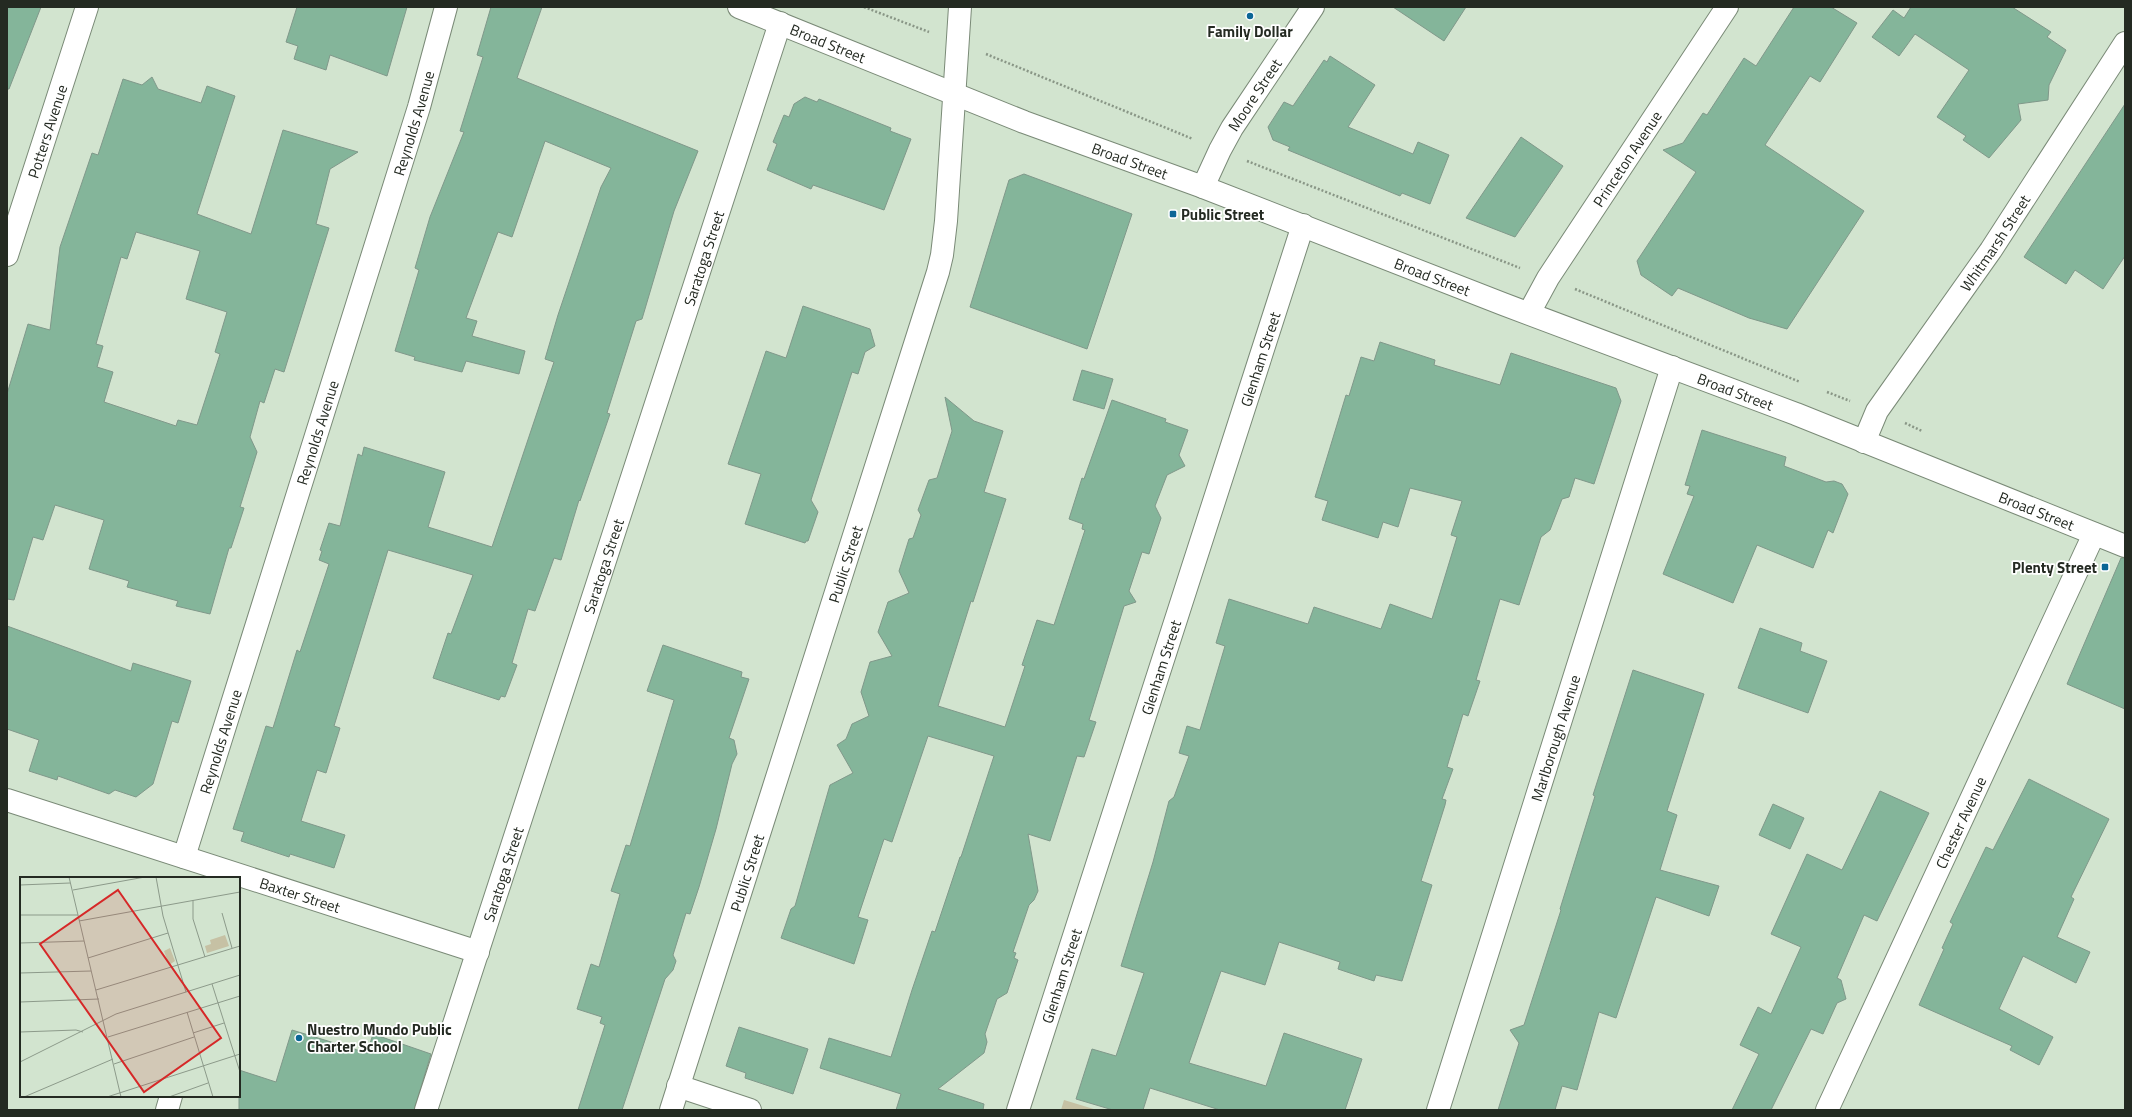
<svg xmlns="http://www.w3.org/2000/svg" width="2132" height="1117" viewBox="0 0 2132 1117" font-family="'Titillium Web',sans-serif">
	<rect width="100%" height="100%" fill="#d2e4cf"/>
	<path fill="#c6c1a4" d="M 1064,1100 L 1097,1110 L 1061,1110 Z"/>
	<g fill="#84b59a" stroke="#80988a" fill-rule="evenodd">
		<path d="M 7,7 L 41,7 L 9,89 L 7,89 Z"/>
		<path d="M 297,7 L 407,7 L 387,76 L 330,55 L 326,70 L 294,59 L 298,46 L 286,42 Z"/>
		<path d="M 491,7 L 542,7 L 517,78 L 698,151 L 674,211 L 642,319 L 636,321 L 607,413 L 610,414 L 580,501 L 579,500 L 561,560 L 554,558 L 535,611 L 528,609 L 512,663 L 517,665 L 505,697 L 501,696 L 499,700 L 433,678 L 448,633 L 451,634 L 473,575 L 388,550 L 334,726 L 340,728 L 326,773 L 317,770 L 301,821 L 345,835 L 334,868 L 290,854 L 289,857 L 241,841 L 244,832 L 233,829 L 266,726 L 273,728 L 297,650 L 300,652 L 329,564 L 319,560 L 322,551 L 320,550 L 329,523 L 340,526 L 358,454 L 362,456 L 364,447 L 445,472 L 428,527 L 492,547 L 554,362 L 545,359 L 558,315 L 601,187 L 611,168 L 545,141 L 512,237 L 498,232 L 466,318 L 477,321 L 472,336 L 525,351 L 519,374 L 466,361 L 462,372 L 414,360 L 415,357 L 395,351 L 419,270 L 415,268 L 430,217 L 464,132 L 460,131 L 483,57 L 477,55 Z"/>
		<path d="M 1393,7 L 1466,7 L 1444,41 Z"/>
		<path d="M 1794,7 L 1831,7 L 1857,23 L 1820,82 L 1810,76 L 1765,145 L 1864,211 L 1787,329 L 1749,318 L 1678,288 L 1672,296 L 1641,275 L 1637,261 L 1696,172 L 1663,150 L 1683,143 L 1703,113 L 1707,115 L 1744,58 L 1756,66 Z"/>
		<path d="M 1911,7 L 2012,7 L 2051,32 L 2047,37 L 2066,50 L 2049,85 L 2048,100 L 2018,104 L 2021,120 L 1989,158 L 1963,140 L 1966,136 L 1937,117 L 1969,70 L 1915,34 L 1899,56 L 1872,37 L 1893,10 L 1904,18 Z"/>
		<path d="M 1330,56 L 1375,85 L 1348,127 L 1413,154 L 1418,142 L 1449,155 L 1430,204 L 1402,193 L 1400,196 L 1288,150 L 1290,147 L 1273,140 L 1268,127 L 1284,102 L 1293,106 L 1324,60 L 1327,62 Z"/>
		<path d="M 152,77 L 158,89 L 201,103 L 207,86 L 235,96 L 197,214 L 251,234 L 283,130 L 358,152 L 330,169 L 316,224 L 329,228 L 284,372 L 275,369 L 264,403 L 260,401 L 250,437 L 257,452 L 240,507 L 244,508 L 231,548 L 229,548 L 210,614 L 176,606 L 178,601 L 127,587 L 129,581 L 89,569 L 104,520 L 55,505 L 43,540 L 33,537 L 14,600 L 7,599 L 7,394 L 28,324 L 50,330 L 60,247 L 92,153 L 98,155 L 123,79 L 142,85 ZM 136,232 L 200,251 L 186,299 L 227,312 L 215,352 L 220,354 L 197,425 L 178,420 L 176,426 L 104,402 L 113,372 L 97,367 L 103,346 L 96,344 L 121,257 L 127,259 Z"/>
		<path d="M 805,97 L 817,102 L 819,99 L 891,128 L 890,131 L 911,139 L 884,210 L 813,185 L 811,189 L 767,170 L 777,144 L 773,142 L 784,115 L 789,117 L 794,104 Z"/>
		<path d="M 2125,104 L 2125,256 L 2103,289 L 2075,270 L 2066,284 L 2024,257 Z"/>
		<path d="M 1521,137 L 1563,166 L 1515,237 L 1466,218 Z"/>
		<path d="M 1024,174 L 1132,214 L 1087,349 L 970,307 L 1009,180 Z"/>
		<path d="M 803,306 L 870,329 L 875,346 L 865,352 L 858,374 L 852,372 L 811,500 L 818,512 L 808,541 L 806,541 L 805,543 L 745,524 L 761,474 L 728,464 L 766,351 L 786,358 Z"/>
		<path d="M 1380,342 L 1435,360 L 1434,365 L 1500,385 L 1511,353 L 1616,388 L 1621,401 L 1594,484 L 1575,478 L 1569,497 L 1562,499 L 1550,530 L 1541,537 L 1519,605 L 1500,599 L 1476,680 L 1480,681 L 1468,716 L 1463,714 L 1447,767 L 1453,769 L 1442,799 L 1446,800 L 1445,805 L 1421,881 L 1432,885 L 1402,981 L 1376,975 L 1374,981 L 1338,969 L 1340,962 L 1279,942 L 1265,985 L 1221,971 L 1189,1063 L 1266,1086 L 1284,1033 L 1362,1059 L 1345,1110 L 1220,1110 L 1150,1088 L 1143,1110 L 1113,1110 L 1076,1099 L 1092,1049 L 1116,1056 L 1144,973 L 1121,966 L 1153,862 L 1169,801 L 1174,797 L 1189,756 L 1179,753 L 1187,726 L 1200,730 L 1225,646 L 1216,643 L 1229,599 L 1308,624 L 1314,607 L 1381,629 L 1390,604 L 1432,619 L 1457,537 L 1451,535 L 1462,501 L 1410,488 L 1398,527 L 1383,522 L 1378,538 L 1322,520 L 1328,501 L 1315,497 L 1346,395 L 1349,396 L 1361,357 L 1374,361 Z"/>
		<path d="M 1082,370 L 1113,379 L 1104,409 L 1073,400 Z"/>
		<path d="M 945,397 L 974,421 L 1003,431 L 984,492 L 1006,499 L 973,602 L 971,601 L 938,706 L 1005,727 L 1025,666 L 1022,665 L 1037,620 L 1054,625 L 1085,530 L 1082,529 L 1083,524 L 1069,519 L 1082,478 L 1084,479 L 1112,400 L 1166,419 L 1165,422 L 1188,430 L 1179,455 L 1185,466 L 1167,475 L 1155,506 L 1161,518 L 1149,554 L 1142,552 L 1129,591 L 1136,602 L 1124,606 L 1089,720 L 1096,722 L 1084,757 L 1077,756 L 1050,841 L 1028,834 L 1038,891 L 1034,900 L 1029,905 L 1013,952 L 1016,953 L 1014,958 L 1018,960 L 1007,993 L 997,999 L 985,1034 L 987,1042 L 984,1053 L 938,1089 L 984,1104 L 983,1110 L 896,1110 L 901,1094 L 820,1068 L 829,1038 L 891,1057 L 912,990 L 932,931 L 935,932 L 960,857 L 961,857 L 994,756 L 928,736 L 892,842 L 884,839 L 858,917 L 868,920 L 854,964 L 781,938 L 791,909 L 795,906 L 830,785 L 853,773 L 837,745 L 846,739 L 852,724 L 869,716 L 861,692 L 870,662 L 892,656 L 878,632 L 888,602 L 909,593 L 899,571 L 909,539 L 913,538 L 921,515 L 918,510 L 929,480 L 937,478 L 952,431 Z"/>
		<path d="M 1702,430 L 1786,457 L 1784,466 L 1826,482 L 1834,481 L 1842,484 L 1848,494 L 1833,533 L 1828,530 L 1813,568 L 1757,545 L 1733,603 L 1663,574 L 1694,496 L 1687,494 L 1690,486 L 1685,485 Z"/>
		<path d="M 2121,558 L 2125,558 L 2125,709 L 2067,684 Z"/>
		<path d="M 7,626 L 131,671 L 133,663 L 191,681 L 178,723 L 172,721 L 153,784 L 136,797 L 115,790 L 109,794 L 58,776 L 57,780 L 29,771 L 39,740 L 7,729 Z"/>
		<path d="M 1760,628 L 1802,643 L 1800,651 L 1827,661 L 1808,713 L 1738,688 Z"/>
		<path d="M 663,645 L 742,672 L 741,677 L 749,679 L 729,738 L 734,740 L 737,754 L 732,764 L 716,829 L 699,887 L 690,914 L 686,913 L 673,955 L 676,961 L 673,970 L 665,979 L 622,1110 L 578,1110 L 605,1025 L 600,1023 L 602,1017 L 577,1009 L 591,964 L 599,967 L 620,894 L 611,891 L 626,845 L 630,846 L 674,700 L 647,691 Z"/>
		<path d="M 1633,670 L 1704,694 L 1667,811 L 1677,815 L 1660,870 L 1719,886 L 1709,916 L 1656,897 L 1616,1018 L 1599,1012 L 1577,1090 L 1562,1086 L 1555,1110 L 1498,1110 L 1519,1043 L 1510,1030 L 1524,1025 L 1561,910 L 1560,909 L 1595,796 L 1593,795 Z"/>
		<path d="M 2029,779 L 2109,819 L 2071,897 L 2074,899 L 2057,937 L 2090,952 L 2076,983 L 2023,956 L 1999,1009 L 2053,1037 L 2039,1065 L 2010,1050 L 2012,1046 L 1919,1005 L 1944,949 L 1942,948 L 1953,924 L 1950,922 L 1986,847 L 1993,850 Z"/>
		<path d="M 1880,791 L 1929,813 L 1877,921 L 1864,915 L 1837,978 L 1841,980 L 1846,999 L 1837,1003 L 1823,1034 L 1811,1029 L 1771,1110 L 1732,1110 L 1759,1054 L 1740,1045 L 1758,1007 L 1771,1014 L 1801,947 L 1771,934 L 1807,854 L 1842,870 Z"/>
		<path d="M 1773,804 L 1804,818 L 1790,849 L 1759,835 Z"/>
		<path d="M 739,1027 L 808,1049 L 793,1094 L 745,1078 L 746,1073 L 726,1066 Z"/>
		<path d="M 292,1030 L 367,1053 L 373,1034 L 431,1054 L 414,1110 L 239,1110 L 239,1070 L 276,1082 Z"/>
	</g>
	<g fill="none" stroke-linecap="round" stroke-linejoin="round">
		<defs>
			<g id="minor">
				<path id="s1" d="M 1203,187 L 1220,150 L 1232,128 L 1313,7"/>
				<path id="s2" d="M 7,255 L 87,7"/>
				<path id="s3" d="M 1529,313 L 1548,278 L 1727,7"/>
				<path id="s4" d="M 1864,442 L 1877,411 L 1991,250 L 2125,43"/>
				<path id="s5" d="M 7,800 L 478,952"/>
				<path id="s6" d="M 184,857 L 419,107 L 446,7"/>
				<path d="M 678,1086 L 750,1110"/>
				<path d="M 167,1110 L 171,1096"/>
				<path id="s7" d="M 426,1110 L 780,23"/>
				<path id="s8" d="M 1018,1110 L 1303,225"/>
				<path id="s9" d="M 1438,1110 L 1672,367"/>
				<path id="s10" d="M 1827,1110 L 2094,534"/>
			</g>
			<g id="major">
				<path id="s11" d="M 739,7 L 1024,122 L 1203,187 L 1503,304 L 1796,414 L 2125,546"/>
				<path id="s12" d="M 671,1110 L 938,272 L 942,255 L 946,221 L 960,7"/>
			</g>
		</defs>
		<use href="#minor" stroke="#7a8a77" stroke-width="24"/>
		<use href="#major" stroke="#7a8a77" stroke-width="24"/>
		<g stroke="#899686" stroke-width="2.5" stroke-dasharray="2 2" stroke-linecap="butt">
			<path d="M 864,7 L 929,32"/>
			<path d="M 986,54 L 1193,139"/>
			<path d="M 1247,161 L 1520,268"/>
			<path d="M 1575,289 L 1800,382"/>
			<path d="M 1827,392 L 1850,401"/>
			<path d="M 1905,423 L 1922,431"/>
		</g>
		<use href="#minor" stroke="#fff" stroke-width="22"/>
		<use href="#major" stroke="#fff" stroke-width="22"/>
	</g>
	<g fill="#0b6696" stroke="#fff" stroke-width="1.5">
		<circle cx="1250" cy="16" r="4"/>
		<rect x="1169" y="210" width="8" height="8" rx="2"/>
		<rect x="2101" y="563" width="8" height="8" rx="2"/>
		<circle cx="299" cy="1038" r="4"/>
	</g>
	<g text-anchor="middle" dominant-baseline="central" stroke-width="3.5" stroke-linejoin="round" paint-order="stroke">
		<g font-size="15" font-weight="bold" fill="#242a22" stroke="#fff" text-anchor="start">
			<text x="1250" y="31" text-anchor="middle">Family Dollar</text>
			<text x="1181" y="214">Public Street</text>
			<text x="2097" y="567" text-anchor="end">Plenty Street</text>
			<text x="307" y="1029">Nuestro Mundo Public<tspan x="307" dy="17">Charter School</tspan></text>
		</g>
		<g font-size="15" fill="#242a22" stroke="#fff">
			<text stroke="none"><textPath href="#s11" startOffset="96">Broad Street</textPath></text>
			<text stroke="none"><textPath href="#s1" startOffset="106">Moore Street</textPath></text>
			<text stroke="none"><textPath href="#s6" startOffset="769">Reynolds Avenue</textPath></text>
			<text stroke="none"><textPath href="#s2" startOffset="130">Potters Avenue</textPath></text>
			<text stroke="none"><textPath href="#s3" startOffset="183">Princeton Avenue</textPath></text>
			<text stroke="none"><textPath href="#s11" startOffset="420">Broad Street</textPath></text>
			<text stroke="none"><textPath href="#s4" startOffset="239">Whitmarsh Street</textPath></text>
			<text stroke="none"><textPath href="#s7" startOffset="896">Saratoga Street</textPath></text>
			<text stroke="none"><textPath href="#s11" startOffset="744">Broad Street</textPath></text>
			<text stroke="none"><textPath href="#s8" startOffset="789">Glenham Street</textPath></text>
			<text stroke="none"><textPath href="#s11" startOffset="1068">Broad Street</textPath></text>
			<text stroke="none"><textPath href="#s6" startOffset="445">Reynolds Avenue</textPath></text>
			<text stroke="none"><textPath href="#s11" startOffset="1392">Broad Street</textPath></text>
			<text stroke="none"><textPath href="#s12" startOffset="573">Public Street</textPath></text>
			<text stroke="none"><textPath href="#s7" startOffset="572">Saratoga Street</textPath></text>
			<text stroke="none"><textPath href="#s8" startOffset="465">Glenham Street</textPath></text>
			<text stroke="none"><textPath href="#s9" startOffset="390">Marlborough Avenue</textPath></text>
			<text stroke="none"><textPath href="#s6" startOffset="121">Reynolds Avenue</textPath></text>
			<text stroke="none"><textPath href="#s10" startOffset="317">Chester Avenue</textPath></text>
			<text stroke="none"><textPath href="#s12" startOffset="249">Public Street</textPath></text>
			<text stroke="none"><textPath href="#s7" startOffset="248">Saratoga Street</textPath></text>
			<text stroke="none"><textPath href="#s5" startOffset="308">Baxter Street</textPath></text>
			<text stroke="none"><textPath href="#s8" startOffset="141">Glenham Street</textPath></text>
		</g>
	</g>
	<g transform="translate(20 877)">
		<rect width="220" height="220" fill="#d2e4cf"/>
		<path d="M 205,58 L 209,69 L 187,76 L 185,69 L 191,67 L 190,63 ZM 150,71 L 155,84 L 149,88 L 144,74 Z" fill="#c6c1a4"/>
		<path fill="none" stroke="#8c9a8a" stroke-width="1" d="M 49,0 L 101,220M 136,0 L 143,39 L 166,115M 0,8 L 50,6M 53,13 L 125,0M 173,23 L 173,42 L 185,80M 202,36 L 212,71M 0,38 L 58,38M 59,44 L 220,15M 0,66 L 64,64M 68,81 L 148,56M 0,96 L 71,94M 192,107 L 220,195M 76,113 L 220,69M 0,125 L 79,122M 167,135 L 193,220M 0,155 L 56,153 L 63,155M 173,156 L 204,146M 88,160 L 220,119M 0,185 L 96,137 L 220,98M 94,187 L 174,160M 4,220 L 93,182M 87,220 L 220,177M 149,220 L 188,206"/>
		<path fill="#d62828" fill-opacity="0.15" stroke="#d62828" stroke-width="2" d="M 98,13 L 201,161 L 124,215 L 20,67 Z"/>
		<rect width="220" height="220" fill="none" stroke="#242a22" stroke-width="2"/>
	</g>
	<rect width="2132" height="1117" fill="none" stroke="#242a22" stroke-width="16"/>
</svg>
